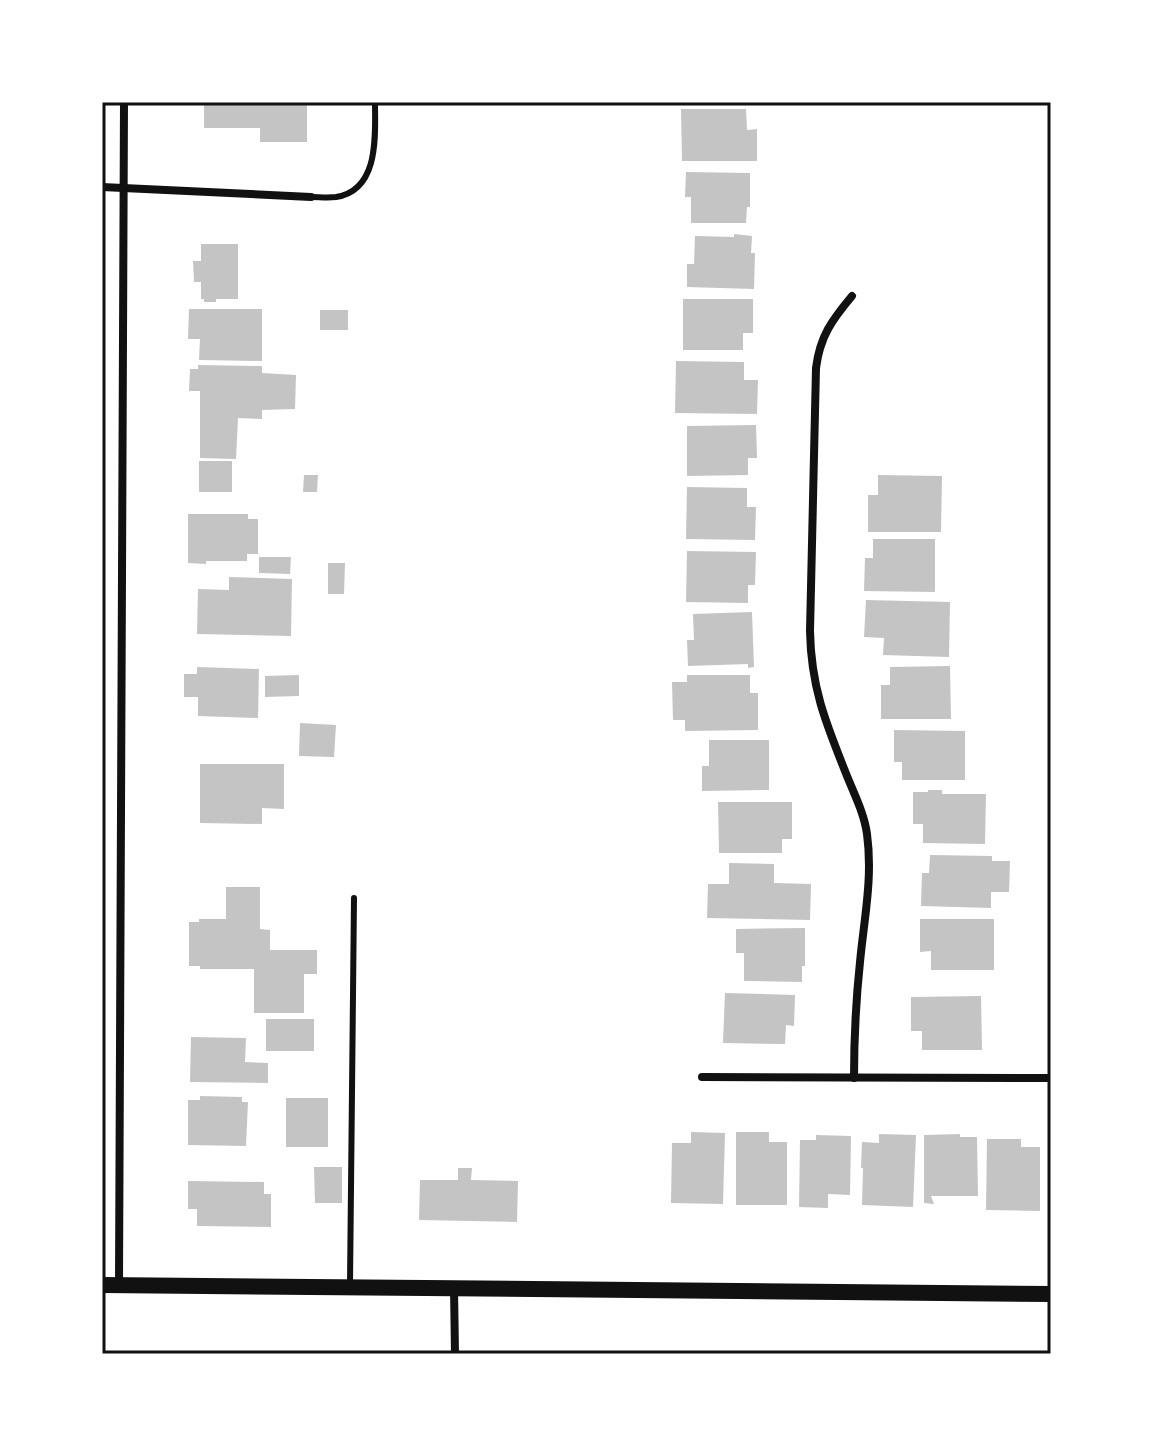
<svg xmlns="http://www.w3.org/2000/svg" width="1153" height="1456" viewBox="0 0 1153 1456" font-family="'Exo 2',sans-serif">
	<rect width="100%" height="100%" fill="#fff"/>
	<g fill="#c4c4c4">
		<path d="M 204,102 L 307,102 L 307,142 L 260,142 L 260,128 L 204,128 Z"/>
		<path d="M 681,109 L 746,109 L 747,130 L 757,129 L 757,161 L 682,161 Z"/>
		<path d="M 686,172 L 750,173 L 750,207 L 747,207 L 746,223 L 691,223 L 691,197 L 685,197 Z"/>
		<path d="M 734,234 L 752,236 L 751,253 L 755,253 L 754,289 L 687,287 L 687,264 L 694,264 L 695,236 L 734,237 Z"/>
		<path d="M 201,244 L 238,244 L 238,299 L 216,299 L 216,302 L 204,302 L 204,299 L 201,299 L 201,282 L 194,282 L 193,261 L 201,261 Z"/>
		<path d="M 683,299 L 753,299 L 753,333 L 743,333 L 743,350 L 683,350 Z"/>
		<path d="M 189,309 L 262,309 L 262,361 L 199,360 L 200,339 L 188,339 Z"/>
		<rect x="320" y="310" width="28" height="20"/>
		<path d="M 676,361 L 744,362 L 744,380 L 758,380 L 757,414 L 675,413 Z"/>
		<path d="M 198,365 L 262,366 L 262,373 L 296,375 L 295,409 L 262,410 L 262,419 L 238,418 L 236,459 L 200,458 L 200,391 L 189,391 L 190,369 L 198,369 Z"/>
		<path d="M 756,425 L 757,458 L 748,458 L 748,475 L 687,476 L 687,426 Z"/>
		<rect x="199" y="461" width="33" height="31"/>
		<path d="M 304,475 L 318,475 L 317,492 L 303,492 Z"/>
		<path d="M 878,475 L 942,476 L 941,532 L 868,532 L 868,495 L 878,495 Z"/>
		<path d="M 687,487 L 747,488 L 747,507 L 756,507 L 755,540 L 686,539 Z"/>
		<path d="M 188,514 L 248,514 L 248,519 L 258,519 L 258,554 L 247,554 L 247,561 L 206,561 L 206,564 L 188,563 Z"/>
		<path d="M 873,539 L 935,539 L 935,592 L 864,591 L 865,558 L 873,558 Z"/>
		<path d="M 687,551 L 756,552 L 755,585 L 748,585 L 748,603 L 686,602 Z"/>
		<path d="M 259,557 L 291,557 L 290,574 L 259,573 Z"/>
		<path d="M 328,563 L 345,563 L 344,594 L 328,594 Z"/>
		<path d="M 229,577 L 292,579 L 291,636 L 197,634 L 198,589 L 229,590 Z"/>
		<path d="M 866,600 L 950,602 L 949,657 L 883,655 L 884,638 L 864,637 Z"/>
		<path d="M 752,612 L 754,667 L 748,668 L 748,664 L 688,666 L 687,640 L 694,640 L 693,614 Z"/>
		<path d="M 950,666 L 951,719 L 881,719 L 881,685 L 890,685 L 890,667 Z"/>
		<path d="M 197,667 L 259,669 L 258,718 L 198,716 L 198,697 L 184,697 L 184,674 L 197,674 Z"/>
		<path d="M 299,675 L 299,696 L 265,697 L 265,676 Z"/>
		<path d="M 687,675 L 750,675 L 750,693 L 758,693 L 758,730 L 685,731 L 685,720 L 673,720 L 672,682 L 687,682 Z"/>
		<path d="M 300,723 L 336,725 L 334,757 L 299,756 Z"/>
		<path d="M 894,730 L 965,731 L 965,780 L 902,780 L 902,762 L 894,762 Z"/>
		<path d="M 709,740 L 769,740 L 769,790 L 702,791 L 702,766 L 709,766 Z"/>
		<path d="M 200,764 L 284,764 L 284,809 L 262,808 L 262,824 L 200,823 Z"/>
		<path d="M 928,790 L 942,790 L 942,794 L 986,794 L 985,844 L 923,843 L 923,824 L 913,824 L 913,792 L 928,792 Z"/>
		<path d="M 718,802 L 792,802 L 792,839 L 782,839 L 782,853 L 719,853 Z"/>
		<path d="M 930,855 L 992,856 L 992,861 L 1010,861 L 1009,892 L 991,892 L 991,908 L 921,906 L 922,873 L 929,873 Z"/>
		<path d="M 729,863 L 774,864 L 774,883 L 811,884 L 810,920 L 707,918 L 708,884 L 729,884 Z"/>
		<path d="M 226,887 L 260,887 L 260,929 L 270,930 L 270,950 L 317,950 L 317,974 L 304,974 L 304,1013 L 254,1013 L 254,969 L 200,969 L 200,966 L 189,966 L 189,922 L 199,922 L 199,919 L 226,919 Z"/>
		<path d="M 920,919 L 994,919 L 994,970 L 931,970 L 931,951 L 920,952 Z"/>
		<path d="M 805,928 L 805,966 L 802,966 L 802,982 L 744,981 L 744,953 L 736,953 L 736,929 Z"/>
		<path d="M 725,993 L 795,995 L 794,1026 L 786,1025 L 785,1044 L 723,1043 Z"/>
		<path d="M 981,996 L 982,1050 L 922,1050 L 922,1031 L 911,1031 L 911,997 Z"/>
		<rect x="266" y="1019" width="48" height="32"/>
		<path d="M 191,1037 L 246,1038 L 245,1062 L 268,1063 L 268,1083 L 190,1082 Z"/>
		<path d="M 200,1096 L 242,1097 L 242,1102 L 248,1102 L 246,1146 L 188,1145 L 188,1100 L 200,1100 Z"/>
		<rect x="286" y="1098" width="42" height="49"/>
		<path d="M 691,1132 L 725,1133 L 723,1204 L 671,1203 L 672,1143 L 691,1143 Z"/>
		<path d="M 736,1132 L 769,1132 L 769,1142 L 787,1142 L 787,1205 L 736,1205 Z"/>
		<path d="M 879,1134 L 916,1135 L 913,1207 L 862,1205 L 863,1168 L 861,1168 L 862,1142 L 879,1143 Z"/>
		<path d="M 960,1134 L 960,1137 L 977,1137 L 978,1196 L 931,1196 L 934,1204 L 924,1203 L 924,1135 Z"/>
		<path d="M 816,1135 L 851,1136 L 850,1195 L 828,1194 L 828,1208 L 799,1207 L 800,1140 L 816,1140 Z"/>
		<path d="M 987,1139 L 1021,1139 L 1021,1147 L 1040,1147 L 1040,1211 L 986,1210 Z"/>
		<path d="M 314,1167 L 342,1167 L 342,1203 L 315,1203 Z"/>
		<path d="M 458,1168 L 472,1168 L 471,1180 L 518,1181 L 517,1222 L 419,1220 L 420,1180 L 458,1180 Z"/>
		<path d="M 188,1181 L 264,1182 L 264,1194 L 271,1194 L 271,1227 L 197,1226 L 197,1209 L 188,1209 Z"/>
	</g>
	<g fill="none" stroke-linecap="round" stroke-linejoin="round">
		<g stroke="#111" stroke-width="6">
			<path d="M 311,197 C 319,197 328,198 336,197 C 380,190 375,134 375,102"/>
			<path d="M 350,1284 L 354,898"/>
		</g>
		<g stroke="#111" stroke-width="8">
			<path d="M 102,187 L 311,197"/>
			<path d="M 852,296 C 832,320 820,336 816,368 L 810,631 C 811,686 825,721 845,771 C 853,792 864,812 867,834 C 873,878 864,919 860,962 C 856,1000 854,1039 854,1078"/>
			<path d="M 702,1077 L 1051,1078"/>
			<path d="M 119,1284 L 124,102"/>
			<path d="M 454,1288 L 455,1354"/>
		</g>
		<path stroke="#111" stroke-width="16" d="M 102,1285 L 1051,1294"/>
	</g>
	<rect width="1153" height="1456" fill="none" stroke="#ffffff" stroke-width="208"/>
	<rect x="104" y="104" width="945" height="1248" fill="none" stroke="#111" stroke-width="3"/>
</svg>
